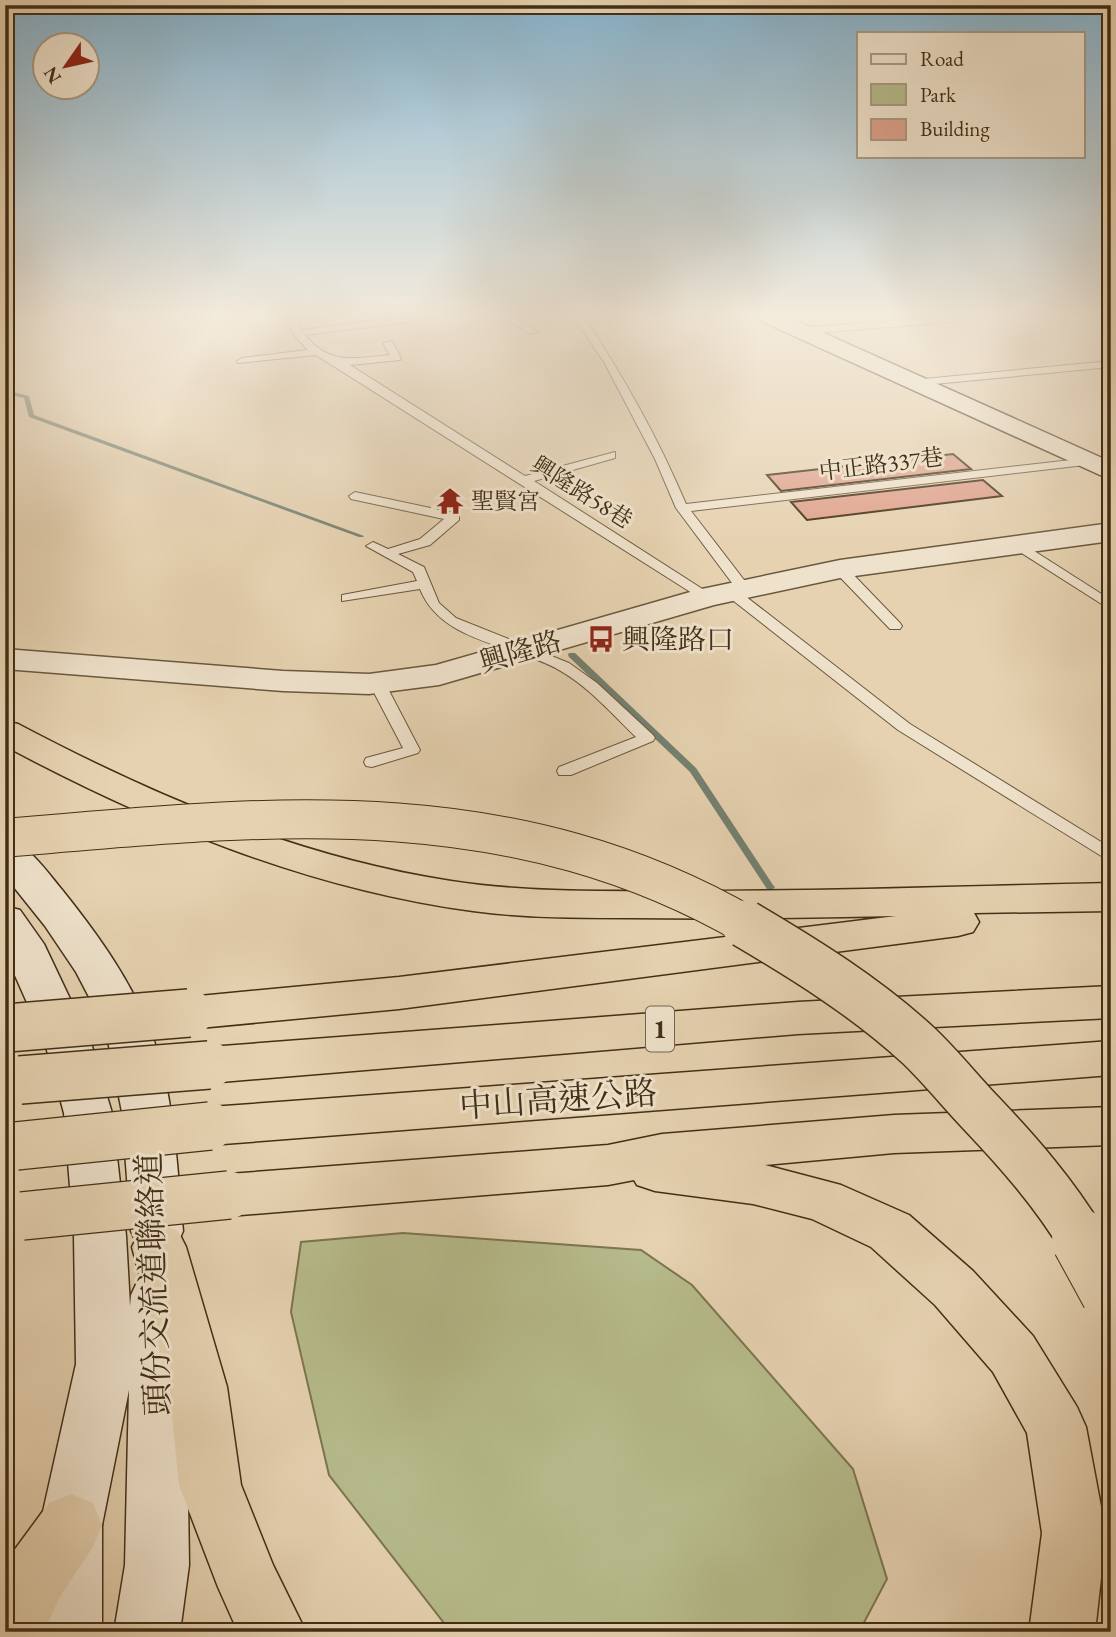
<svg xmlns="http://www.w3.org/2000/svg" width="1116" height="1637" viewBox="0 0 1116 1637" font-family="'EB Garamond','Noto Serif TC',serif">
	<rect width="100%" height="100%" fill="#e6d2b1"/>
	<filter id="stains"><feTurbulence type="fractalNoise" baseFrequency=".00286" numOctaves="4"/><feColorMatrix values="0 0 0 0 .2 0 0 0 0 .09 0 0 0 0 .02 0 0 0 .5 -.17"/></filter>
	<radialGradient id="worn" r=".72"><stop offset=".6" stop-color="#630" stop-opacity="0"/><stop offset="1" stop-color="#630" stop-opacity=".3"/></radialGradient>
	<path fill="#b6bb8b" stroke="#7c7550" stroke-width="2" d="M 403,1233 L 641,1250 L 692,1285 L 853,1469 L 887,1579 L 859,1632 L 451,1632 L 329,1475 L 291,1312 L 301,1242 Z"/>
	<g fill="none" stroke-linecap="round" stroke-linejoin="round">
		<g fill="#748171" fill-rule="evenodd">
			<path d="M 5,390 L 29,396 L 34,415 L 364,536 L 363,537 L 359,537 L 29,417 L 24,398 L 5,394 Z"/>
			<path d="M 569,653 L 575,653 L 696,768 L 773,885 L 775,887 L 773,889 L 767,889 L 690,772 L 569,657 L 568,655 Z"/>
		</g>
	</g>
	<g fill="#dfa28d" stroke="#412f16" stroke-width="2">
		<path d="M 953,454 L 971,469 L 781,491 L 767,475 Z"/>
		<path d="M 983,480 L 1002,496 L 807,520 L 791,502 Z"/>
	</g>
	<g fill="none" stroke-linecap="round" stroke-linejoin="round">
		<defs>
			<g id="service">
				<path d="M 284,316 L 294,316 L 302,330 L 411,316 L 439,316 L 434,319 L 305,335 C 330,366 355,358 390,355 L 383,343 L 392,341 L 401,358 L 400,360 L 350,365 L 525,476 L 615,452 L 615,458 L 534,481 L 715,597 L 708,601 L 703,600 L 316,355 L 238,363 L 237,361 L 242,358 L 308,350 L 294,335 Z"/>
				<path d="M 501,316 L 513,316 L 538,332 L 530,334 Z"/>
				<path d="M 573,316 L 583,316 C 623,375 658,438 686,504 L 1089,458 L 1091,461 L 1085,465 L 691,511 L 751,589 L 749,592 L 740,592 L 910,724 L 1111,848 L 1111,862 L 898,730 L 726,595 L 726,589 L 738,591 L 676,508 L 655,459 L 604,362 Z"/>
				<path d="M 951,316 L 991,316 L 986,319 L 803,334 L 798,331 L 803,328 Z"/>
				<path d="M 1111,361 L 1111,367 L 913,386 L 908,383 L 913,380 Z"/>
				<path d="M 355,492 L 459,514 L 459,520 L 430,545 L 398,554 L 424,567 L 439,603 L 456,618 L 569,663 L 597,683 L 653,735 L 655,738 L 653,741 L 571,775 L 559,775 L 557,771 L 559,767 L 636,737 C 612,714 588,686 559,670 C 514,644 441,643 420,589 L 342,601 L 342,595 L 417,581 L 413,572 L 366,546 L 373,542 L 388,549 L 420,539 L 444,519 L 351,499 L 349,496 Z"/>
				<path d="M 1017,540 L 1111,600 L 1111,610 L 1012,547 L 1010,544 Z"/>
				<path d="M 840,565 L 845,566 L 900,623 L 902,626 L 900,629 L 890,629 L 835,572 L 835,566 Z"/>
				<path d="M 377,678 L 385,683 L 420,750 L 418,753 L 372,767 L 366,766 L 364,762 L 366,758 L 403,748 L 369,683 Z"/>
			</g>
			<path id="tertiary" d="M 1111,523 L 1111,541 L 840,578 L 714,605 L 439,685 L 369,694 L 283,691 L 5,669 L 5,649 L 283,671 L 369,674 L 436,665 L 697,590 L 840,560 Z"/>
			<g id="secondary">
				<path d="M 758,316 L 786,316 L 1111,462 L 1111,480 L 761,321 Z"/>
				<path d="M 5,839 C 30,845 47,872 63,891 C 99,936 135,986 154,1041 C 175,1102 177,1168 183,1231 L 176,1247 L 157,1253 L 138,1247 L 131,1231 L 122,1112 L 108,1041 L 99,1016 L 76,972 L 45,926 L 5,876 Z"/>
				<path d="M 5,906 L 20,910 L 44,944 L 91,1043 L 112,1113 L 126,1236 L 130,1306 L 131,1295 L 139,1278 L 158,1271 L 177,1278 L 185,1295 L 189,1565 L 180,1632 L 114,1632 L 125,1565 L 129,1390 L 102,1525 L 102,1632 L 36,1632 L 40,1525 L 76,1364 L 74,1236 L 64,1113 L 45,1043 L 5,953 Z"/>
			</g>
			<g id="motorway">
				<path d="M 5,721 L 18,724 C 154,796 297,857 451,881 C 529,893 609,891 687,891 C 829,891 970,886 1111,883 L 1111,911 L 974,913 L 979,922 L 973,932 L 958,936 L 399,1009 L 189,1029 L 173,1025 L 166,1013 L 173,1001 L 189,997 L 399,977 L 896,916 C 808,918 720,919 631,918 C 578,918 525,918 473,911 C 308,889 151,824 5,746 Z"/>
				<path d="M 1111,986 L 1111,1018 L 798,1034 L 209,1083 L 192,1077 L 186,1065 L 192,1053 L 209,1047 L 798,1002 Z"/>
				<path d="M 1111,1041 L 1111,1075 L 210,1145 L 193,1140 L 185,1126 L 193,1112 L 210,1107 Z"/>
				<path d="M 1111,1107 L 1111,1145 L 894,1153 L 765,1165 L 841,1185 L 909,1215 L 973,1271 L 1033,1336 L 1077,1407 L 1086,1427 L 1106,1533 L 1095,1632 L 1029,1632 L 1042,1533 L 1027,1433 L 993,1372 L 935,1305 L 871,1247 L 812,1219 L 753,1204 L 655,1191 L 637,1185 L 634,1180 L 608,1185 L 229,1216 L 211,1210 L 203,1195 L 211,1180 L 229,1174 L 608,1145 L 662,1134 L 894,1115 Z"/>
				<path d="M 159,1224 L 178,1231 L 186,1247 L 227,1387 L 241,1485 L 273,1565 L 306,1632 L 238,1632 L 218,1587 L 179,1485 L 169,1387 L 132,1247 L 140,1231 Z"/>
				<path d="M 71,1494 L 93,1503 L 102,1525 L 93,1547 L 59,1598 L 44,1632 L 5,1632 L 5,1569 L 13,1552 L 49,1503 Z"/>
			</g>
		</defs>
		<use href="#service" stroke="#6a583d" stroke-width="2"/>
		<use href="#tertiary" stroke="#6a583d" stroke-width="3"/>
		<use href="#secondary" stroke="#412f16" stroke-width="3"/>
		<use href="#motorway" stroke="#412f16" stroke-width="3"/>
		<use href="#service" fill="#efe2cc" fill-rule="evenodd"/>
		<use href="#tertiary" fill="#efe2cc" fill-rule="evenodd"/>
		<use href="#secondary" fill="#efe2cc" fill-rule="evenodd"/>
		<use href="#motorway" fill="#e6d2b1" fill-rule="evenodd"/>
		<defs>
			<path id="motorway-bridge-far2" d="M 5,838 C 267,815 509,788 748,926"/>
			<g id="motorway-bridge-far1">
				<path d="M 745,924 C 806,960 867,998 919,1046 C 941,1067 960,1091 981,1113 C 1019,1153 1054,1193 1083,1241"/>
				<path d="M 7,1028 L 189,1013"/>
				<path d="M 20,1080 L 209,1065"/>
				<path d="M 16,1146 L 210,1126"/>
				<path d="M 22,1216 L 229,1195"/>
			</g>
			<path id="motorway-bridge" d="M 1082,1240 L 1111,1293"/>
		</defs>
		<use href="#motorway-bridge-far2" stroke="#412f16" stroke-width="40" stroke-linecap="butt"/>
		<use href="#motorway-bridge-far1" stroke="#412f16" stroke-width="50" stroke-linecap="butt"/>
		<use href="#motorway-bridge" stroke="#412f16" stroke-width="62" stroke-linecap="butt"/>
		<use href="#motorway-bridge-far2" stroke="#e6d2b1" stroke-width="38"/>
		<use href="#motorway-bridge-far1" stroke="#e6d2b1" stroke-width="47"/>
		<use href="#motorway-bridge" stroke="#e6d2b1" stroke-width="60"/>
	</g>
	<linearGradient id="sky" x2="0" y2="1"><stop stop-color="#87b5d0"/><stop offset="0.58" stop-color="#f4ebdc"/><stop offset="1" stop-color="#f4ebdc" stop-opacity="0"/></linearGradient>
	<rect width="1116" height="545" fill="url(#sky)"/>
	<defs>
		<symbol id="temple-bare" viewBox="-9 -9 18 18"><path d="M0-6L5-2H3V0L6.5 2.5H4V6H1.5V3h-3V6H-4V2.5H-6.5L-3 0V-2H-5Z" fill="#8f2418" stroke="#efe2cc" stroke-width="2.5" paint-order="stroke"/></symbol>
		<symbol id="bus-bare" viewBox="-9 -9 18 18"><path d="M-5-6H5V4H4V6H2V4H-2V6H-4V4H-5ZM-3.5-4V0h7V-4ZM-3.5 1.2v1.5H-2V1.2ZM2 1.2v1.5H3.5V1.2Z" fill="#8f2418" stroke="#efe2cc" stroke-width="2.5" paint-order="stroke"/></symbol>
	</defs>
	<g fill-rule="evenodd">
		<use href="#temple-bare" x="431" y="482" width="38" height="38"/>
		<use href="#bus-bare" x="582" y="620" width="38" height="38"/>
	</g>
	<g text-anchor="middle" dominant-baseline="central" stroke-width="6" stroke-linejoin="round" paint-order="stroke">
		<g font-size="23" fill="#412f16" stroke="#efe2cc">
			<text transform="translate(881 464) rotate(-7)">中正路337巷</text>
			<text transform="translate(582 492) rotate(32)">興隆路58巷</text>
		</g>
		<g font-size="23" fill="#412f16" stroke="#efe2cc" text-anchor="start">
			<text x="471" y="501">聖賢宮</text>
		</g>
		<rect fill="#efe2cc" stroke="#75654d" stroke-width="2" x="646" y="1006.5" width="28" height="45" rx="5"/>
		<g font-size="26" font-weight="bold" fill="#412f16">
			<text x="660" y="1029">1</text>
		</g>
		<g font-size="28" fill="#412f16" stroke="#efe2cc" text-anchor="start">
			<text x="622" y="639">興隆路口</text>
		</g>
		<g font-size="28" fill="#412f16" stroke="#efe2cc">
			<text transform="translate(520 651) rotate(-16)">興隆路</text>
		</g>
		<g font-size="33" fill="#412f16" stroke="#efe2cc">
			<text transform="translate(558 1099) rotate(-4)">中山高速公路</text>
			<text transform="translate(153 1284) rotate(-92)">頭份交流道聯絡道</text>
		</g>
	</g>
	<rect width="1116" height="1637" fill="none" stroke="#e6d2b1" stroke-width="28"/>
	<rect x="7" y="7" width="1102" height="1623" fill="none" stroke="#412f16" stroke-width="3.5"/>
	<rect x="14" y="14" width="1088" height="1609" fill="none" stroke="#412f16" stroke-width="2"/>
	<rect x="857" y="32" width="228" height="126" fill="#efe2cc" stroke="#a99a83" stroke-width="2"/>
	<rect x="871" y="54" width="35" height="10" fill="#efe2cc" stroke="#a99a83" stroke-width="2"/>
	<text x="920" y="66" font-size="21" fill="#412f16">Road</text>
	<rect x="871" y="84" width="35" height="21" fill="#b6bb8b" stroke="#a99a83" stroke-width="2"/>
	<text x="920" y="102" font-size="21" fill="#412f16">Park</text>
	<rect x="871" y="119" width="35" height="21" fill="#dfa28d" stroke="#a99a83" stroke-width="2"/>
	<text x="920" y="136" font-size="21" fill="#412f16">Building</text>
	<g transform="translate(66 66) rotate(236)"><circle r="33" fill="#efe2cc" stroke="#a99a83" stroke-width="2"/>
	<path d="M0-5L12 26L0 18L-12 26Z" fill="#8f2418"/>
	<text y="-10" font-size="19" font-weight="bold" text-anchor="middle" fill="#412f16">N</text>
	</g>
	<rect width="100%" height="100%" filter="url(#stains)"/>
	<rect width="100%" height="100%" fill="url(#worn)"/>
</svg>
